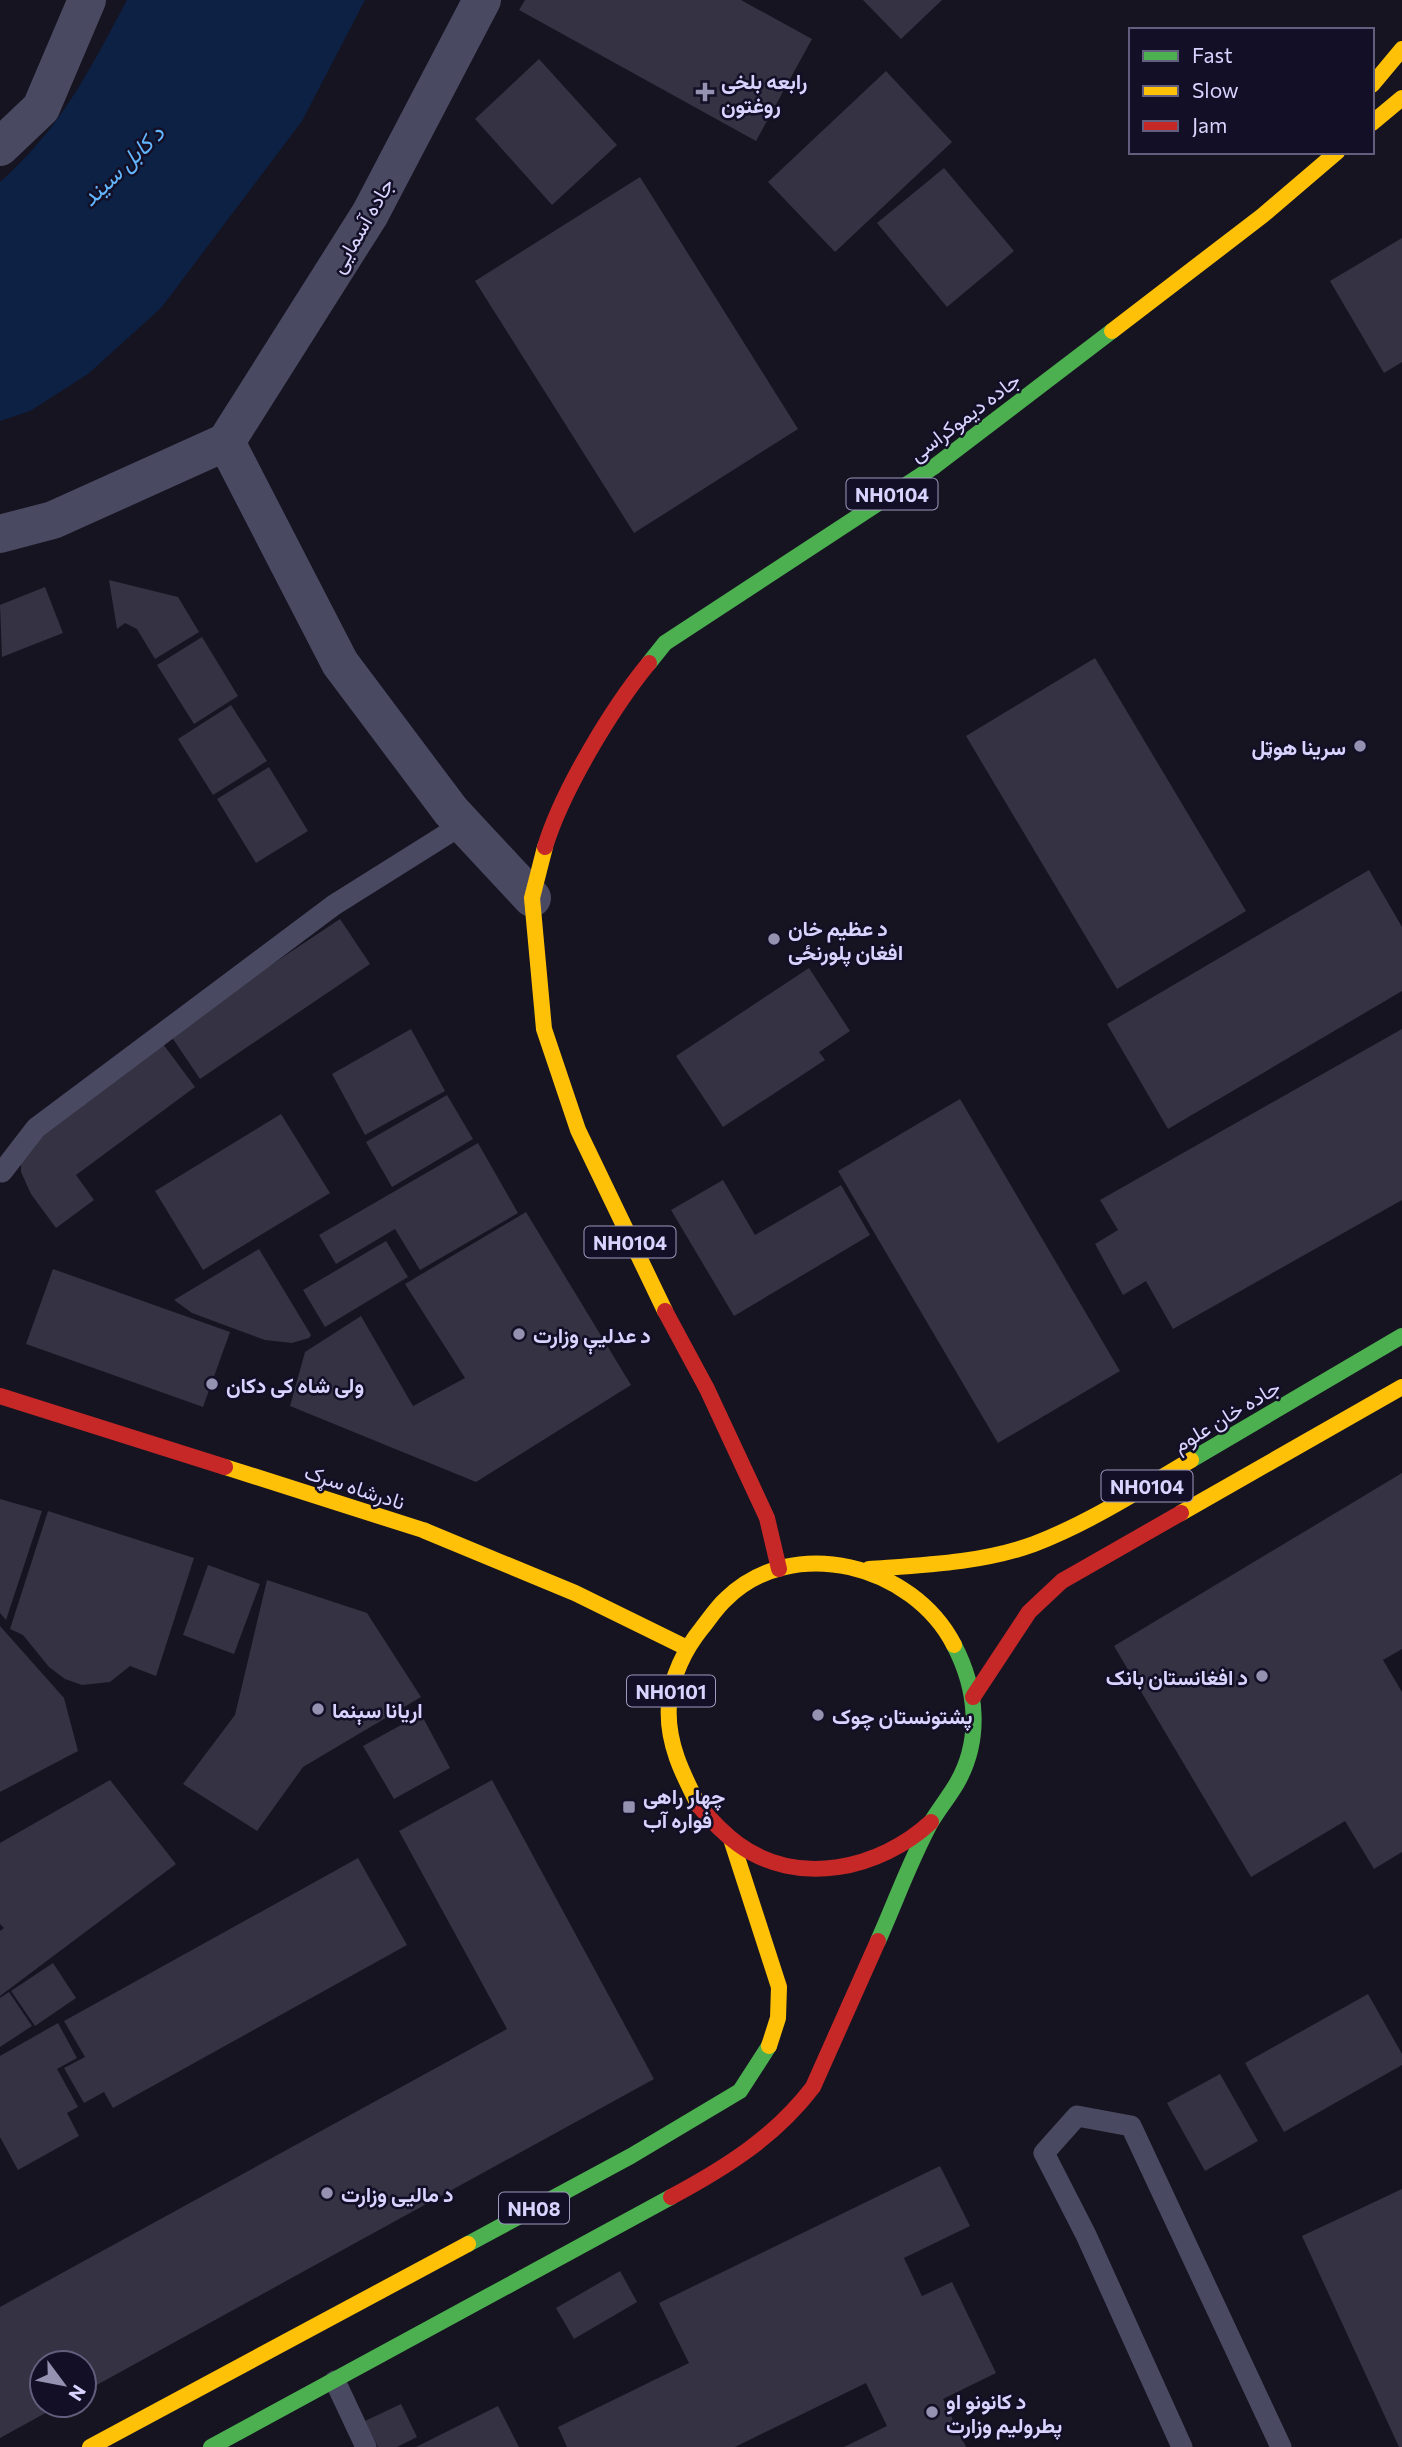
<svg xmlns="http://www.w3.org/2000/svg" width="1402" height="2447" viewBox="0 0 1402 2447" font-family="Commissioner,Vazirmatn,sans-serif">
	<rect width="100%" height="100%" fill="#161421"/>
	<path fill="#0d2144" d="M 127,0 L 365,0 L 302,121 L 161,308 L 88,374 L 30,411 L 0,421 L 0,182 C 62,127 89,71 127,0 Z"/>
	<g fill="#343243">
		<path d="M 525,0 L 741,0 L 812,39 L 756,141 L 519,10 Z"/>
		<path d="M 863,0 L 942,0 L 901,39 Z"/>
		<path d="M 539,59 L 617,145 L 552,205 L 475,119 Z"/>
		<path d="M 886,71 L 952,142 L 835,252 L 768,182 Z"/>
		<path d="M 944,168 L 1014,251 L 947,307 L 877,223 Z"/>
		<path d="M 640,177 L 798,429 L 634,533 L 475,281 Z"/>
		<path d="M 1402,238 L 1402,362 L 1384,373 L 1330,281 Z"/>
		<path d="M 109,580 L 178,597 L 199,632 L 155,659 L 137,629 L 125,623 L 117,629 Z"/>
		<path d="M 45,587 L 63,633 L 2,657 L 0,605 Z"/>
		<path d="M 202,637 L 238,696 L 194,724 L 157,665 Z"/>
		<path d="M 1095,658 L 1246,911 L 1117,989 L 966,736 Z"/>
		<path d="M 231,705 L 267,761 L 213,795 L 178,739 Z"/>
		<path d="M 269,767 L 308,831 L 256,863 L 217,799 Z"/>
		<path d="M 1369,870 L 1402,927 L 1402,991 L 1168,1129 L 1107,1024 Z"/>
		<path d="M 340,919 L 370,964 L 200,1079 L 169,1033 Z"/>
		<path d="M 809,968 L 850,1031 L 819,1052 L 825,1060 L 723,1127 L 676,1056 Z"/>
		<path d="M 411,1029 L 445,1091 L 365,1135 L 332,1074 Z"/>
		<path d="M 1402,1029 L 1402,1200 L 1173,1329 L 1146,1281 L 1123,1295 L 1095,1244 L 1118,1230 L 1100,1200 Z"/>
		<path d="M 163,1044 L 195,1087 L 76,1175 L 94,1200 L 56,1228 L 31,1194 L 21,1172 L 21,1163 L 32,1143 Z"/>
		<path d="M 447,1095 L 473,1139 L 392,1187 L 366,1142 Z"/>
		<path d="M 960,1099 L 1120,1371 L 998,1443 L 838,1171 Z"/>
		<path d="M 281,1114 L 330,1193 L 203,1270 L 155,1191 Z"/>
		<path d="M 478,1143 L 518,1213 L 420,1270 L 395,1229 L 336,1264 L 319,1235 Z"/>
		<path d="M 723,1180 L 755,1235 L 841,1185 L 870,1235 L 734,1316 L 671,1210 Z"/>
		<path d="M 526,1212 L 631,1385 L 476,1482 L 290,1406 L 305,1352 L 361,1316 L 413,1406 L 465,1378 L 405,1284 Z"/>
		<path d="M 386,1241 L 408,1277 L 325,1327 L 303,1290 Z"/>
		<path d="M 259,1249 L 311,1335 L 309,1338 L 292,1343 L 265,1340 L 192,1313 L 174,1300 Z"/>
		<path d="M 53,1269 L 230,1332 L 203,1407 L 26,1344 Z"/>
		<path d="M 1402,1473 L 1402,1649 L 1383,1660 L 1402,1692 L 1402,1852 L 1374,1869 L 1345,1821 L 1251,1877 L 1114,1646 Z"/>
		<path d="M 0,1499 L 42,1511 L 6,1620 L 0,1613 Z"/>
		<path d="M 48,1511 L 194,1558 L 156,1676 L 130,1666 L 110,1682 L 82,1685 L 65,1679 L 49,1667 L 23,1635 L 10,1629 Z"/>
		<path d="M 208,1565 L 260,1584 L 234,1654 L 183,1635 Z"/>
		<path d="M 267,1580 L 367,1613 L 421,1697 L 303,1767 L 257,1831 L 183,1784 L 235,1715 Z"/>
		<path d="M 0,1626 L 64,1698 L 78,1751 L 0,1792 Z"/>
		<path d="M 421,1714 L 450,1768 L 394,1799 L 363,1746 Z"/>
		<path d="M 110,1780 L 176,1864 L 0,1996 L 0,1931 L 4,1928 L 0,1924 L 0,1843 Z"/>
		<path d="M 492,1780 L 654,2079 L 84,2392 L 84,2363 L 42,2363 L 42,2405 L 60,2405 L 0,2438 L 0,2307 L 507,2029 L 399,1831 Z"/>
		<path d="M 358,1858 L 407,1945 L 113,2108 L 104,2092 L 84,2103 L 64,2068 L 85,2057 L 64,2021 Z"/>
		<path d="M 53,1963 L 76,1998 L 35,2026 L 11,1991 Z"/>
		<path d="M 9,1992 L 32,2026 L 0,2047 L 0,1998 Z"/>
		<path d="M 1368,1994 L 1402,2054 L 1402,2065 L 1284,2132 L 1245,2063 Z"/>
		<path d="M 58,2023 L 77,2058 L 57,2069 L 78,2107 L 67,2113 L 79,2136 L 18,2170 L 0,2137 L 0,2056 Z"/>
		<path d="M 1220,2074 L 1258,2141 L 1205,2171 L 1167,2103 Z"/>
		<path d="M 940,2166 L 970,2226 L 904,2258 L 922,2296 L 952,2282 L 996,2373 L 943,2399 L 966,2447 L 844,2447 L 887,2426 L 866,2383 L 735,2447 L 567,2447 L 558,2427 L 689,2363 L 659,2303 Z"/>
		<path d="M 1402,2189 L 1402,2447 L 1399,2447 L 1302,2236 Z"/>
		<path d="M 620,2271 L 637,2302 L 574,2339 L 556,2308 Z"/>
		<path d="M 401,2404 L 417,2437 L 397,2447 L 378,2447 L 365,2421 Z"/>
		<path d="M 498,2406 L 519,2447 L 416,2447 Z"/>
	</g>
	<g fill="none" stroke-linecap="round" stroke-linejoin="round">
		<g stroke="#4a4962" stroke-width="21">
			<path d="M 2,1172 L 36,1128 L 334,905 L 463,824"/>
			<path d="M 335,2381 L 366,2447"/>
			<path d="M 1182,2447 L 1086,2235 L 1044,2153 L 1077,2116 L 1131,2126 L 1281,2447"/>
		</g>
		<g stroke="#4a4962" stroke-width="38">
			<path d="M 0,147 L 41,108 L 87,0"/>
			<path d="M 226,442 L 340,663 L 451,811 L 532,898"/>
			<path d="M 226,442 L 370,214 L 482,0"/>
			<path d="M 0,534 L 53,520 L 226,442"/>
		</g>
		<g stroke="#4caf50" stroke-width="16">
			<path d="M 649,663 L 665,643 L 935,466 L 1112,331"/>
			<path d="M 1191,1460 L 1402,1336"/>
			<path d="M 878,1941 C 895,1903 910,1861 930,1824 C 938,1810 949,1797 957,1783 C 982,1739 977,1689 954,1645"/>
			<path d="M 468,2244 L 631,2156 L 740,2091 L 769,2046"/>
			<path d="M 211,2447 L 671,2197"/>
		</g>
		<g stroke="#ffc107" stroke-width="16">
			<path d="M 1372,85 L 1402,49"/>
			<path d="M 1372,123 L 1402,98"/>
			<path d="M 1112,331 L 1262,216 L 1337,152"/>
			<path d="M 545,847 L 532,898 L 544,1029 L 578,1130 L 665,1311"/>
			<path d="M 225,1467 L 423,1530 L 575,1593 L 685,1647"/>
			<path d="M 1181,1513 L 1402,1387"/>
			<path d="M 869,1569 C 924,1565 982,1563 1034,1544 C 1089,1523 1140,1490 1191,1460"/>
			<path d="M 699,1806 C 683,1775 666,1742 669,1705 C 671,1677 685,1649 702,1628 C 710,1618 717,1607 726,1599 C 793,1533 913,1565 954,1645"/>
			<path d="M 732,1842 L 779,1987 L 778,2018 L 769,2046"/>
			<path d="M 90,2447 L 468,2244"/>
		</g>
		<g stroke="#c62828" stroke-width="16">
			<path d="M 545,847 C 562,791 612,708 649,663"/>
			<path d="M 665,1311 L 707,1389 L 767,1518 L 779,1569"/>
			<path d="M 0,1396 L 225,1467"/>
			<path d="M 973,1697 L 1029,1612 L 1062,1581 L 1181,1513"/>
			<path d="M 699,1806 C 710,1819 724,1834 738,1844 C 798,1888 880,1869 931,1822"/>
			<path d="M 671,2197 C 725,2168 775,2137 813,2087 L 878,1941"/>
		</g>
	</g>
	<g fill="#9591b1" stroke="#130f26" stroke-width="2.5">
		<path d="M701.5 81.5h7v7h7v7h-7v7h-7v-7h-7v-7h7z"/>
		<circle cx="1360" cy="746" r="7"/>
		<circle cx="774" cy="939" r="7"/>
		<circle cx="519" cy="1334" r="7"/>
		<circle cx="212" cy="1384" r="7"/>
		<circle cx="1262" cy="1676" r="7"/>
		<circle cx="318" cy="1709" r="7"/>
		<circle cx="818" cy="1715" r="7"/>
		<rect x="622" y="1800" width="14" height="14" rx="3.5"/>
		<circle cx="327" cy="2193" r="7"/>
		<circle cx="932" cy="2412" r="7"/>
	</g>
	<g text-anchor="middle" dominant-baseline="central" stroke-width="5" stroke-linejoin="round" paint-order="stroke">
		<g fill="#130f26" stroke="#9e99be" stroke-width="2">
			<rect x="846.5" y="478.5" width="91" height="31" rx="5"/>
			<rect x="584.5" y="1226.5" width="91" height="31" rx="5"/>
			<rect x="1101.5" y="1470.5" width="91" height="31" rx="5"/>
			<rect x="627" y="1675.5" width="88" height="31" rx="5"/>
			<rect x="499" y="2192.5" width="70" height="31" rx="5"/>
		</g>
		<g font-size="19" font-weight="bold" fill="#d9d4ff">
			<text x="892" y="494">NH0104</text>
			<text x="630" y="1242">NH0104</text>
			<text x="1147" y="1486">NH0104</text>
			<text x="671" y="1691">NH0101</text>
			<text x="534" y="2208">NH08</text>
		</g>
		<g font-size="21" font-weight="bold" fill="#d9d4ff" stroke="#130f26" text-anchor="start">
			<text x="721" y="80">رابعه بلخی<tspan x="721" dy="24">روغتون</tspan></text>
			<text x="1346" y="746" text-anchor="end">سرینا هوټل</text>
			<text x="788" y="927">د عظیم خان<tspan x="788" dy="24">افغان پلورنځی</tspan></text>
			<text x="533" y="1334">د عدلیې وزارت</text>
			<text x="226" y="1384">ولی شاہ کی دکان</text>
			<text x="1248" y="1676" text-anchor="end">د افغانستان بانک</text>
			<text x="332" y="1709">اريانا سېنما</text>
			<text x="832" y="1715">پشتونستان چوک</text>
			<text x="643" y="1795">چهار راهی<tspan x="643" dy="24">فواره آب</tspan></text>
			<text x="341" y="2193">د مالیی وزارت</text>
			<text x="946" y="2400">د کانونو او<tspan x="946" dy="24">پطرولیم وزارت</tspan></text>
		</g>
		<g font-size="21" fill="#d9d4ff" stroke="#130f26">
			<text transform="translate(361 225) rotate(-60)">جاده آسمایی</text>
			<text transform="translate(964 416) rotate(-37)">جاده دیموکراسی</text>
			<text transform="translate(1226 1415) rotate(-31)">جادہ خان علوم</text>
			<text transform="translate(355 1486) rotate(18)">نادرشاه سړک</text>
		</g>
		<g font-size="23" font-style="italic" fill="#62b6ff" stroke="#130f26">
			<text transform="translate(122 165) rotate(-44)">د کابل سيند</text>
		</g>
	</g>
	<rect x="1129" y="28" width="245" height="126" fill="#130f26" stroke="#625e7d" stroke-width="2"/>
	<rect x="1143" y="51" width="35" height="10" fill="#4caf50" stroke="#625e7d" stroke-width="2"/>
	<text x="1192" y="63" font-size="21" fill="#d9d4ff">Fast</text>
	<rect x="1143" y="86" width="35" height="10" fill="#ffc107" stroke="#625e7d" stroke-width="2"/>
	<text x="1192" y="98" font-size="21" fill="#d9d4ff">Slow</text>
	<rect x="1143" y="121" width="35" height="10" fill="#c62828" stroke="#625e7d" stroke-width="2"/>
	<text x="1192" y="133" font-size="21" fill="#d9d4ff">Jam</text>
	<g transform="translate(63 2384) rotate(122)"><circle r="33" fill="#130f26" stroke="#625e7d" stroke-width="2"/>
	<path d="M0-5L12 26L0 18L-12 26Z" fill="#9591b1"/>
	<text y="-10" font-size="19" font-weight="bold" text-anchor="middle" fill="#d9d4ff">N</text>
	</g>
</svg>
